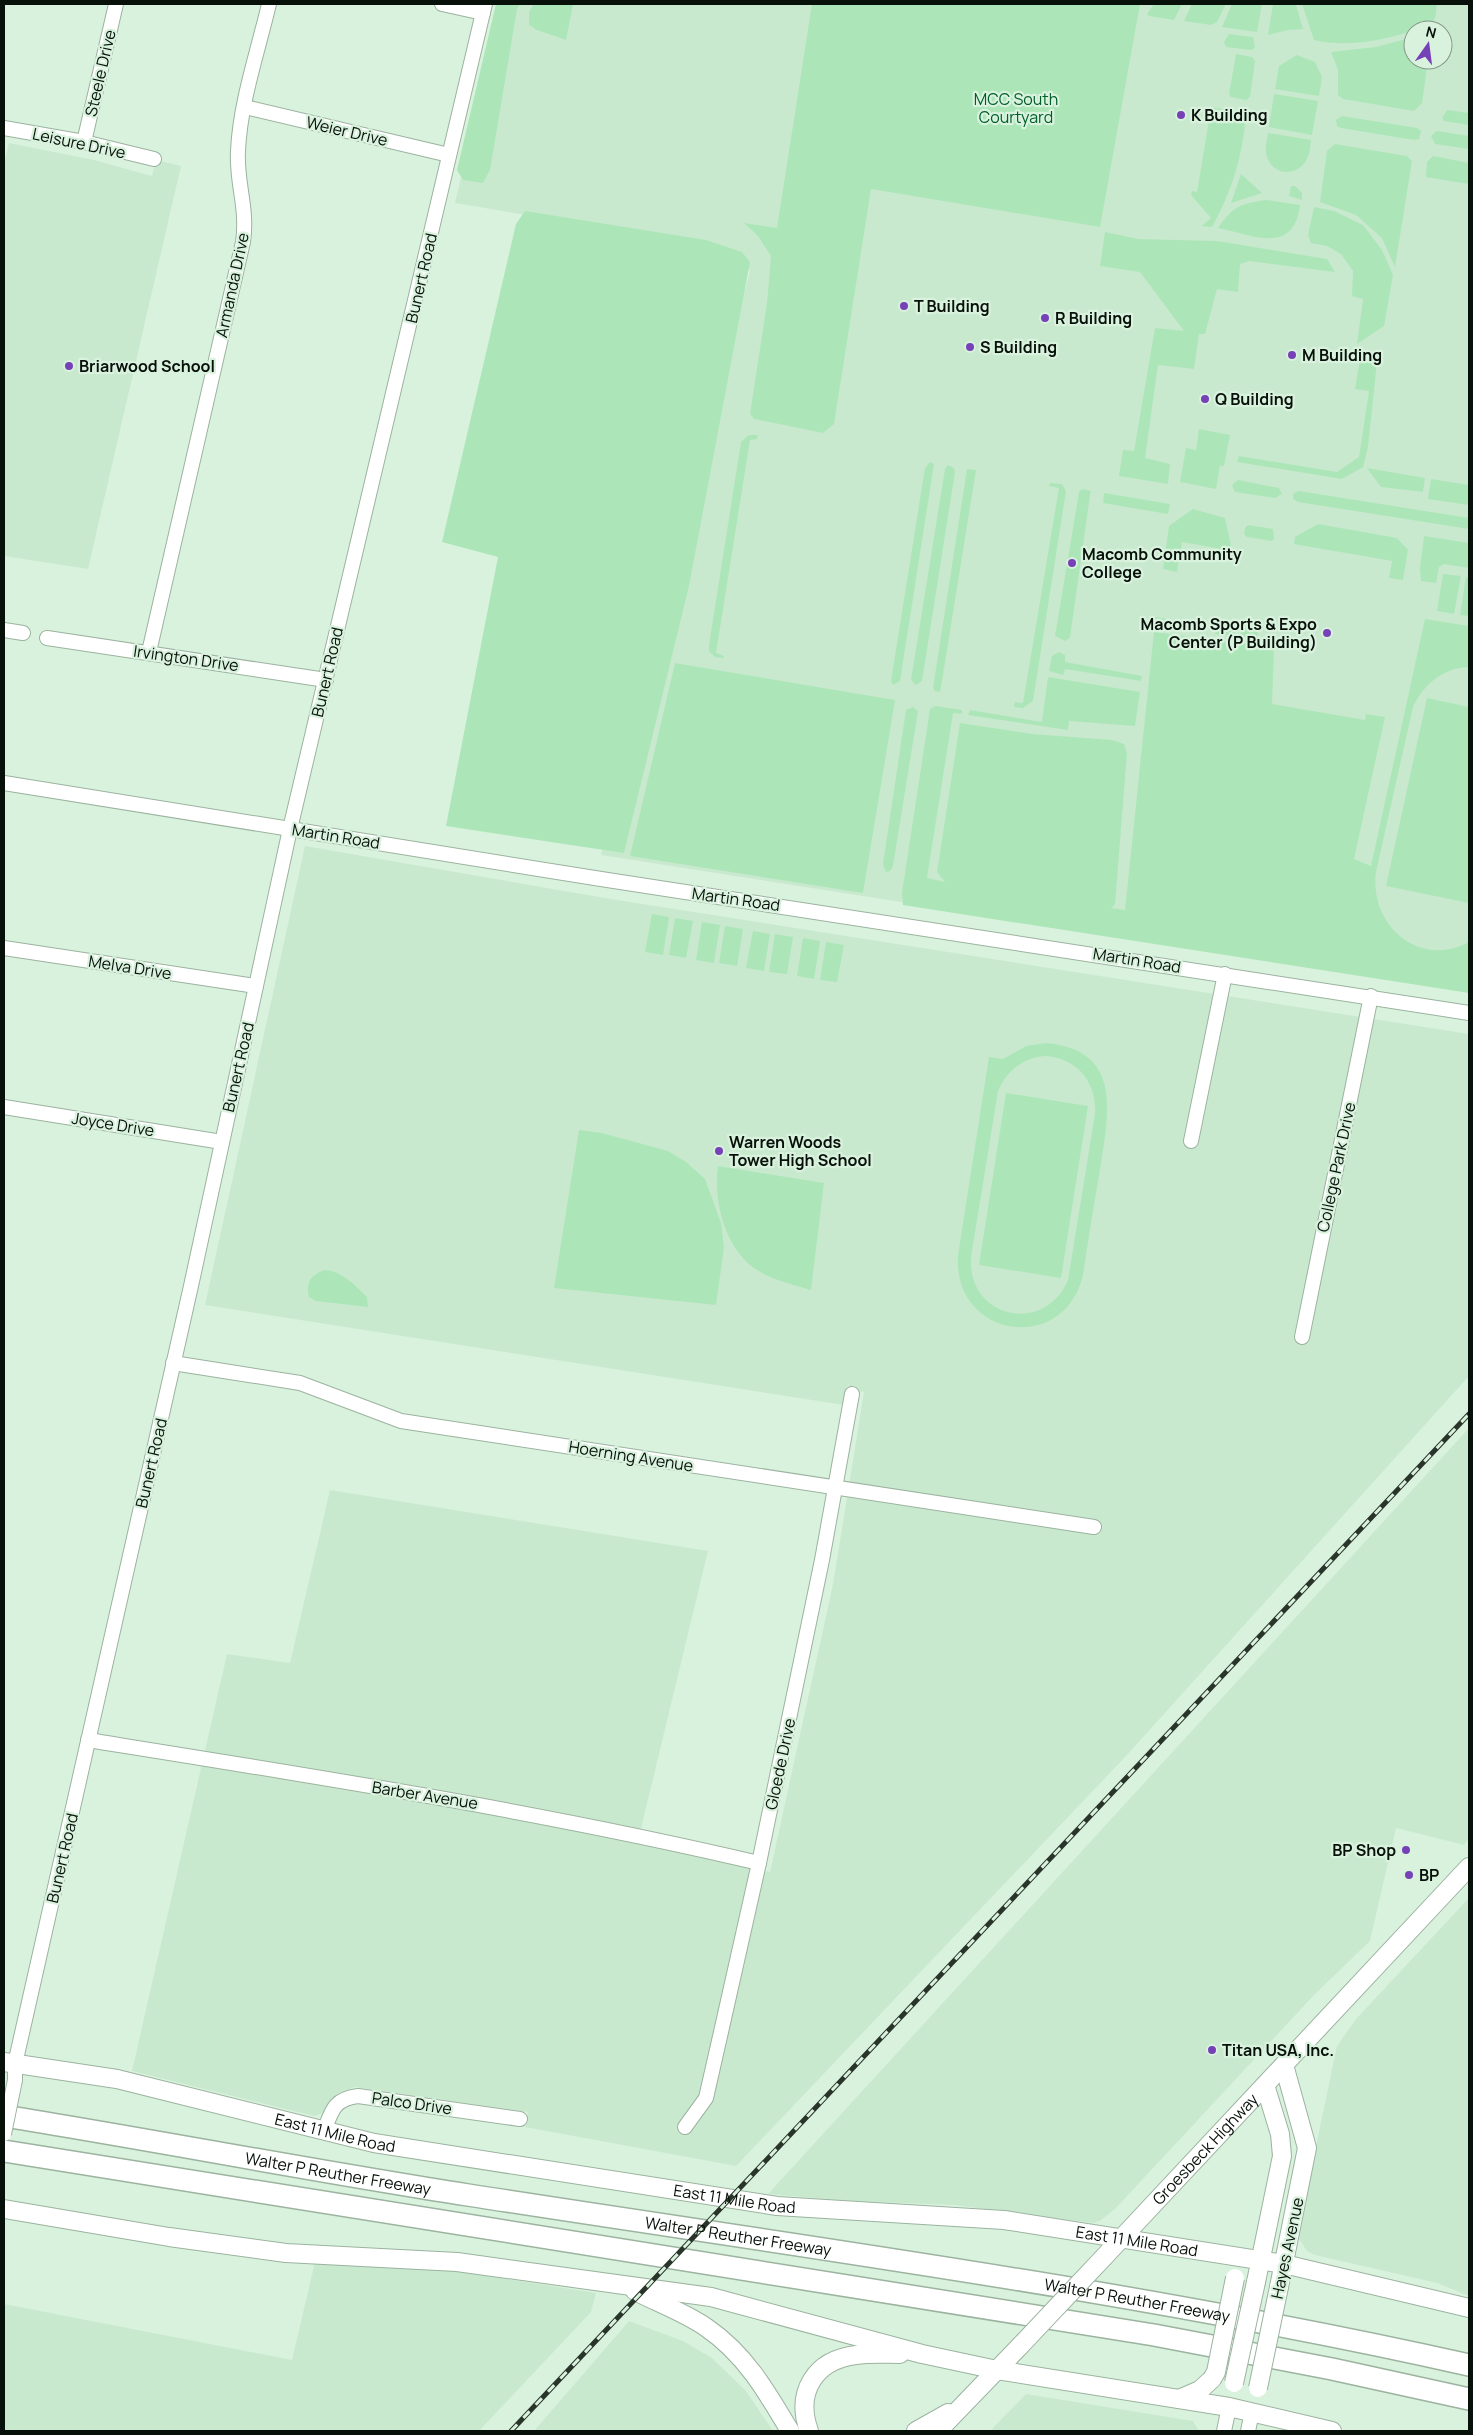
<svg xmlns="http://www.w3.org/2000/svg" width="1473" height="2435" viewBox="0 0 1473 2435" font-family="Manrope,sans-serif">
	<rect width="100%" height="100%" fill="#d9f2dd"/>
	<g fill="#c9e9cf" fill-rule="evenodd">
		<path d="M 501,4 L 1469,4 L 1469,991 L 601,855 L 750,271 L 732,250 L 455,203 ZM 1413,30 L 1443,30 L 1443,60 L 1413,60 Z"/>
		<path d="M 9,143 L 94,160 L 152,176 L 156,160 L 181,166 L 88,569 L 4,556 L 4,165 Z"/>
		<path d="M 305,846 L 611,899 L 1469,1034 L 1469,1376 L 1127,1755 L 736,2166 L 525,2127 L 528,2112 L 355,2087 L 340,2092 L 333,2097 L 323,2113 L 314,2116 L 132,2071 L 227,1654 L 290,1663 L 330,1490 L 708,1551 L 638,1841 L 770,1872 L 833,1584 L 864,1392 L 848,1390 L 849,1380 L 844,1405 L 205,1305 Z"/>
		<path d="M 1469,1428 L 1469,1838 L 1464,1845 L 1396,1828 L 1370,1941 L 1315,1994 L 1115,2209 L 1101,2220 L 1094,2223 L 955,2205 L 851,2201 L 768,2194 Z"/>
		<path d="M 1469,1898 L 1469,2296 L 1437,2283 L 1315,2255 L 1307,2251 L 1299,2239 L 1299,2227 L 1337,2046 L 1356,2019 Z"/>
		<path d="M 315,2262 L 455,2271 L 596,2293 L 591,2312 L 479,2431 L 4,2431 L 4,2304 L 292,2360 Z"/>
		<path d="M 629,2321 L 683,2341 L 712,2358 L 746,2391 L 773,2431 L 534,2431 Z"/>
		<path d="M 1026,2394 L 1193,2421 L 1199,2431 L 990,2431 Z"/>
	</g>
	<g fill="#ace6b8" fill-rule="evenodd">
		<path d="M 496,4 L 520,4 L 517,9 L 490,170 L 483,183 L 463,180 L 457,170 Z"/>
		<path d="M 534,4 L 573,4 L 566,40 L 537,30 L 529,25 L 529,12 Z"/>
		<path d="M 812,4 L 1140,4 L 1100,227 L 871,189 L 834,424 L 823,433 L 754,419 L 750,414 L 767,303 L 771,256 L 758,236 L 744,223 L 777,228 Z"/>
		<path d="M 1154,4 L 1182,4 L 1174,20 L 1149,16 L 1147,14 Z"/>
		<path d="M 1192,4 L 1226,4 L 1217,22 L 1211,25 L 1184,21 Z"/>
		<path d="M 1232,4 L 1262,4 L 1257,32 L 1222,27 Z"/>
		<path d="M 1273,4 L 1296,5 L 1303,29 L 1288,30 L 1268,35 Z"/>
		<path d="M 1302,4 L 1437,4 C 1436,10 1436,18 1433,22 C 1428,28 1421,28 1415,30 C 1386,40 1346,48 1314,40 Z"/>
		<path d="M 1229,34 L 1253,37 L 1255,48 L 1251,50 L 1226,47 L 1224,42 Z"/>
		<path d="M 1413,37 L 1413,60 L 1428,60 L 1422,103 L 1414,111 L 1343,99 L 1338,95 L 1338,70 L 1331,52 L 1376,47 Z"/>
		<path d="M 1236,54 L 1252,57 L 1255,61 L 1250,97 L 1246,100 L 1231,97 L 1229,94 Z"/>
		<path d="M 1297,55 L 1315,62 L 1322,77 L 1319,96 L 1275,89 L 1279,66 Z"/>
		<path d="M 1274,94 L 1318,101 L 1312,135 L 1269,127 Z"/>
		<path d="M 1214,108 L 1240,111 L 1246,114 C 1243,155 1232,191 1212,227 L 1202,226 L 1211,218 L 1191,195 L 1192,191 L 1197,192 L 1209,120 L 1212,120 Z"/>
		<path d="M 1447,110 L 1469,113 L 1469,125 L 1444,121 L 1442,118 Z"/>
		<path d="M 1342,116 L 1417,128 L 1421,131 L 1419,139 L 1414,140 L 1341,128 L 1337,126 L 1336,120 Z"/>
		<path d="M 1437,131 L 1469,136 L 1469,149 L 1435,144 L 1431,136 Z"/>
		<path d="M 1268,133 L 1311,140 C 1310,146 1310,154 1307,159 C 1298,177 1273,176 1267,157 C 1264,149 1267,141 1268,133 Z"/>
		<path d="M 1335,144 L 1407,156 L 1412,161 L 1395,267 L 1382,238 L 1356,215 L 1320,202 L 1327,151 Z"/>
		<path d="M 1433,156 L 1469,163 L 1469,184 L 1426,177 L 1427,162 Z"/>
		<path d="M 1241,174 L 1262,193 L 1231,203 Z"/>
		<path d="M 1291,186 L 1295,186 L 1302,193 L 1302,200 L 1289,196 Z"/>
		<path d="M 1267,200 L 1300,205 C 1294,256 1253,235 1218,228 C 1232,207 1241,203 1267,200 Z"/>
		<path d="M 1314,207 L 1334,211 L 1363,225 L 1382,250 L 1393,275 L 1384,326 L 1357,344 L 1363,299 L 1352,296 L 1353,271 L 1341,254 L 1327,246 L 1311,243 L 1308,235 Z"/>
		<path d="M 525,211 L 706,240 L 742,252 L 750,262 L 689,586 L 624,853 L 446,826 L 498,557 L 442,542 L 516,224 Z"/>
		<path d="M 1105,232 L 1138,239 L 1217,241 L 1327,259 L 1335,272 L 1249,261 L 1240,264 L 1238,292 L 1217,289 L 1205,334 L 1199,334 L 1194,369 L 1158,365 L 1145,458 L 1170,464 L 1168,484 L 1119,476 L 1123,450 L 1134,451 L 1155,328 L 1184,331 L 1140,272 L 1100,266 Z"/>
		<path d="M 1360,359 L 1377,362 L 1368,447 L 1363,467 L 1342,479 L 1237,462 L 1239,456 L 1337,472 L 1359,457 L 1369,391 L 1355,389 Z"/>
		<path d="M 1199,429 L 1230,435 L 1224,466 L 1220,466 L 1216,489 L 1180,482 L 1186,448 L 1196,450 Z"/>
		<path d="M 749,435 L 758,435 L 757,439 L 750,440 L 716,653 L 724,656 L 723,658 L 715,657 L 709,651 L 709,645 L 741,442 Z"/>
		<path d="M 930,462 L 934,464 L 900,681 L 893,685 L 891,681 L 925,468 Z"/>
		<path d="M 948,465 L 954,468 L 955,472 L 922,681 L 916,685 L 911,680 L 945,469 Z"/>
		<path d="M 1367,468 L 1425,478 L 1423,492 L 1381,487 Z"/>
		<path d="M 967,469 L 976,470 L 941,687 L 940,692 L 935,691 L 933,688 Z"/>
		<path d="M 1431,479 L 1469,485 L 1469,505 L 1428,499 Z"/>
		<path d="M 1238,480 L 1279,488 L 1282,494 L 1275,498 L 1235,492 L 1232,485 Z"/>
		<path d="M 1050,483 L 1062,484 L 1066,491 L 1033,701 L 1023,708 L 1014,707 L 1015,702 L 1023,703 L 1059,488 L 1049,486 Z"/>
		<path d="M 1082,489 L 1091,491 L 1090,495 L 1070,638 L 1065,641 L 1055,636 L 1079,492 Z"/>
		<path d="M 1299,491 L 1469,518 L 1469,529 L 1298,502 L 1293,499 L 1293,494 Z"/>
		<path d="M 1104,493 L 1170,504 L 1168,514 L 1103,503 Z"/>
		<path d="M 1193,509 L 1225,518 L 1232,551 L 1182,542 L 1177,572 L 1163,569 L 1169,526 Z"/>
		<path d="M 1318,524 L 1397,538 L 1408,550 L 1403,580 L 1389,578 L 1392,561 L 1294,544 L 1295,537 Z"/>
		<path d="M 1248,525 L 1273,529 L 1274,539 L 1271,541 L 1247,537 L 1244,534 L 1245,528 Z"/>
		<path d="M 1424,536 L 1469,543 L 1469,568 L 1444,564 L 1439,567 L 1436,583 L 1421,581 L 1420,568 Z"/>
		<path d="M 1443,574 L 1461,576 L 1454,614 L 1437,611 Z"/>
		<path d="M 1466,577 L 1469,578 L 1469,616 L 1460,615 Z"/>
		<path d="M 1155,617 L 1203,625 L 1201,633 L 1154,625 Z"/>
		<path d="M 1425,619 L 1469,626 L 1469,667 C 1443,668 1424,684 1413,707 L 1376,872 C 1369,925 1419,969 1469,942 L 1469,993 L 903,905 L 902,893 L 930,709 L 935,706 L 962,710 L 962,714 L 953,713 L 927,878 L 945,882 L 937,872 L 960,723 L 1032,734 L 1112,740 L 1124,744 L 1127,753 L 1115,904 L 1111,908 L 1125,910 L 1154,632 L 1274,648 L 1272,704 L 1365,720 L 1366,714 L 1385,717 L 1354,859 L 1371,866 Z"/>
		<path d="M 1219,621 L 1236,624 L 1234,637 L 1215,634 Z"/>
		<path d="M 1242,625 L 1259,628 L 1257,639 L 1240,636 Z"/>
		<path d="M 1059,652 L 1065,655 L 1065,662 L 1142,676 L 1141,681 L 1065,669 L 1063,675 L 1049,671 L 1052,656 Z"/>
		<path d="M 675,663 L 895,700 L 863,893 L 630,856 Z"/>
		<path d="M 1048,677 L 1140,692 L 1135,726 L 1069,721 L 1068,730 L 968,715 L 970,710 L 1042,722 Z"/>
		<path d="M 1427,698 L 1469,707 L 1469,903 L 1386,886 Z"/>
		<path d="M 913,707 L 918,711 L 893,866 L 890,871 L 886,872 L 883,864 L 906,710 Z"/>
		<path d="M 652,914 L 669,917 L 663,955 L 645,952 Z"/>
		<path d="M 675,918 L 693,921 L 686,958 L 669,955 Z"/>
		<path d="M 702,922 L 720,925 L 714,963 L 696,960 Z"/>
		<path d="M 725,926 L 743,929 L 737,966 L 719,963 Z"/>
		<path d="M 753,931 L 770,934 L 764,971 L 746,968 Z"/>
		<path d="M 775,934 L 793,937 L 787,974 L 769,972 Z"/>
		<path d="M 803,938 L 820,941 L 814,979 L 797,976 Z"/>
		<path d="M 826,942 L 844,945 L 837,982 L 820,980 Z"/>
		<path d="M 1046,1043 C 1127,1050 1107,1120 1099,1176 C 1093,1209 1088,1242 1083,1275 C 1064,1356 952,1338 958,1255 L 989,1057 L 1003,1059 L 1026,1046 ZM 1045,1056 C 1077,1058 1097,1082 1095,1114 L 1068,1280 C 1044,1336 967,1318 971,1257 L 998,1091 C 1007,1070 1023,1058 1045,1056 Z"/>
		<path d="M 1006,1093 L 1088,1106 L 1061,1278 L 979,1265 Z"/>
		<path d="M 579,1130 L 602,1133 L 668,1151 L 686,1162 L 705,1179 L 721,1223 L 724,1247 L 716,1305 L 554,1288 Z"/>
		<path d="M 718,1166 L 824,1183 L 811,1290 C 791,1284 767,1279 750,1265 C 724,1243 713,1199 718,1166 Z"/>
		<path d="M 324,1270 C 341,1270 356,1286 367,1297 L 368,1307 L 316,1301 L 309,1297 C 306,1282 310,1276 324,1270 Z"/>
	</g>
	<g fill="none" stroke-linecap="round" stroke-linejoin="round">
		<defs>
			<g id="minor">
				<path d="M 442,4 L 483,13"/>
				<path d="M 245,107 L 449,155"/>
				<path d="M 4,128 L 84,142 L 154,159"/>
				<path d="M 84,142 L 116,4"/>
				<path d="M 4,630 L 23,633"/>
				<path d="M 47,638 L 326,680"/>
				<path d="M 149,652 L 243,242 C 248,207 236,183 238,151 C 240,103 258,51 269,4"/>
				<path d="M 4,783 L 601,879 L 1469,1013"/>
				<path d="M 4,948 L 256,986"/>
				<path d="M 4,1107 L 222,1142"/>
				<path d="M 1191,1141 L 1225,974"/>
				<path d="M 1302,1337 L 1371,996"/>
				<path d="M 173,1363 L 300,1383 L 401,1421 L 1094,1527"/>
				<path d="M 88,1740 C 313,1776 538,1811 759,1863"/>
				<path d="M 15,2080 L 15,2064 L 191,1286 L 290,829 L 485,4"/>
				<path d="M 685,2127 L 706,2098 L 721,2032 L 759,1863 L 822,1560 L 852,1394"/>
				<path d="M 324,2131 C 332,2110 334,2099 358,2096 L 520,2119"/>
				<path d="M 1224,2431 L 1229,2407"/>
				<path d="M 1248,2431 L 1252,2412"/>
			</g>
			<g id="major">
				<path id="s1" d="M 4,2062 L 117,2079 L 374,2143 L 777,2206 L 1004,2220 L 1284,2264 L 1469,2308"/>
				<path d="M 4,2209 L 169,2237 L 286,2253 L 457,2262 L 711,2297 L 922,2354 L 997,2370 L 1229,2407 L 1332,2431"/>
				<path id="s2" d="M 1104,2257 L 1469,1867"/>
				<path d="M 1256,2282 L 1282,2156 L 1280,2134 L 1265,2085"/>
				<path d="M 1279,2287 L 1307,2148 L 1284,2065"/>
				<path d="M 635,2291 C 658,2303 686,2313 707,2328 C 745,2354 767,2392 790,2431"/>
				<path d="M 1179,2399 L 1200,2390 L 1212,2379"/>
				<path d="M 809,2431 C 795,2392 815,2360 856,2355 C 870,2353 885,2354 900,2354"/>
				<path d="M 916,2431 L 948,2413"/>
				<path d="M 938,2431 L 1020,2346"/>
			</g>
			<g id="highway">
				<path id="s3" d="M 4,2116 C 159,2141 313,2171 468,2195 C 802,2247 1139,2291 1469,2365"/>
				<path d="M 4,2151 L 1154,2335 L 1332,2369 L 1469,2399"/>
			</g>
		</defs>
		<use href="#minor" stroke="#9bb39f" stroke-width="16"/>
		<use href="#major" stroke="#9bb39f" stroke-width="20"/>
		<use href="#highway" stroke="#9bb39f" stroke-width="24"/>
		<use href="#minor" stroke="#fff" stroke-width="14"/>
		<use href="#major" stroke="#fff" stroke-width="18"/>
		<use href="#highway" stroke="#fff" stroke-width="21"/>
		<defs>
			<path id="rail" d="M 511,2431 L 1469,1414"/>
		</defs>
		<use href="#rail" stroke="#29342b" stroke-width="5"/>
		<use href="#rail" stroke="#d9f2dd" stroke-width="3" stroke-dasharray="9" stroke-linecap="butt"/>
		<defs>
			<path id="minor-bridge" d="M 4,2134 L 15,2080"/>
			<g id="major-bridge">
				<path d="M 1020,2346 L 1104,2257"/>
				<path d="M 1212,2379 L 1216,2372 L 1235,2278"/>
				<path d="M 1234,2383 L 1256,2282"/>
				<path d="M 1258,2388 L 1279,2287"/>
			</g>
		</defs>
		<use href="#minor-bridge" stroke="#9bb39f" stroke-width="16" stroke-linecap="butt"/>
		<use href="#major-bridge" stroke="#9bb39f" stroke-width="20" stroke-linecap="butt"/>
		<use href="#minor-bridge" stroke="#fff" stroke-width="14"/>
		<use href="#major-bridge" stroke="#fff" stroke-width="18"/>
	</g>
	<g fill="#7640b7" stroke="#d9f2dd" stroke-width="2">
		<circle cx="1181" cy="115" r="5"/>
		<circle cx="904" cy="306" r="5"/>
		<circle cx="1045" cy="318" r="5"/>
		<circle cx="970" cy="347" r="5"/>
		<circle cx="1292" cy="355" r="5"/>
		<circle cx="69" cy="366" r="5"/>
		<circle cx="1205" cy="399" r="5"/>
		<circle cx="1072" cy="563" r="5"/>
		<circle cx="1327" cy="633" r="5"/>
		<circle cx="719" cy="1151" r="5"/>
		<circle cx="1406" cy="1850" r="5"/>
		<circle cx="1409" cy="1875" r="5"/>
		<circle cx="1212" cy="2050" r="5"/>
	</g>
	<g text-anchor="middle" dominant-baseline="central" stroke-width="4.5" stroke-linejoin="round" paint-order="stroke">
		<g font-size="16" fill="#08100a" stroke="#d9f2dd">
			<text transform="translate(100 73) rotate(-77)">Steele Drive</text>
			<text transform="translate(347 131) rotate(13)">Weier Drive</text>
			<text transform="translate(79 143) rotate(12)">Leisure Drive</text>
			<text transform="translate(421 278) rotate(-77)">Bunert Road</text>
			<text transform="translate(232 285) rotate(-78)">Armanda Drive</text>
			<text transform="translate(186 658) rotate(8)">Irvington Drive</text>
			<text transform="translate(327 672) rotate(-77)">Bunert Road</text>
			<text transform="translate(336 836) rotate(9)">Martin Road</text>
			<text transform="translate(736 899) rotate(8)">Martin Road</text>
			<text transform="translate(1137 960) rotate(9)">Martin Road</text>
			<text transform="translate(130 967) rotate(9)">Melva Drive</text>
			<text transform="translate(238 1067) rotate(-77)">Bunert Road</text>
			<text transform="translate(113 1124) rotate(9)">Joyce Drive</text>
			<text transform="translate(1336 1167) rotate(-78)">College Park Drive</text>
			<text transform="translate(631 1456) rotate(9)">Hoerning Avenue</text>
			<text transform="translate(151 1463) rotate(-77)">Bunert Road</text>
			<text transform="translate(780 1764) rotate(-78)">Gloede Drive</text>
			<text transform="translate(425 1795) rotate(9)">Barber Avenue</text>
			<text transform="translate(62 1858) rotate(-77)">Bunert Road</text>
			<text transform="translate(412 2103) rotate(8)">Palco Drive</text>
			<text stroke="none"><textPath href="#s1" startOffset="339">East 11 Mile Road</textPath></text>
			<text stroke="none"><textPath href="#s2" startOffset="148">Groesbeck Highway</textPath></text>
			<text stroke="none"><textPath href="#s3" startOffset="339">Walter P Reuther Freeway</textPath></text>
			<text stroke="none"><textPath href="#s1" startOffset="744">East 11 Mile Road</textPath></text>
			<text stroke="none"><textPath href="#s3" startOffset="744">Walter P Reuther Freeway</textPath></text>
			<text stroke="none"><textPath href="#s1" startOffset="1149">East 11 Mile Road</textPath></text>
			<text transform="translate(1287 2248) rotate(-78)">Hayes Avenue</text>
			<text stroke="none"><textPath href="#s3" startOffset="1148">Walter P Reuther Freeway</textPath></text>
		</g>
		<g font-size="16" fill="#005e29" stroke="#d9f2dd">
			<text x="1016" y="99">MCC South<tspan x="1016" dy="18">Courtyard</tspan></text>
		</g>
		<g font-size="16" font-weight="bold" fill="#08100a" stroke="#d9f2dd" text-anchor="start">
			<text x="1191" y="115">K Building</text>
			<text x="914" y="306">T Building</text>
			<text x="1055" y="318">R Building</text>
			<text x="980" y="347">S Building</text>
			<text x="1302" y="355">M Building</text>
			<text x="79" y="366">Briarwood School</text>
			<text x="1215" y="399">Q Building</text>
			<text x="1082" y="554">Macomb Community<tspan x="1082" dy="18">College</tspan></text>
			<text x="1317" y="624" text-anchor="end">Macomb Sports &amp; Expo<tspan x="1317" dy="18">Center (P Building)</tspan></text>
			<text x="729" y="1142">Warren Woods<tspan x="729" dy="18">Tower High School</tspan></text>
			<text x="1396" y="1850" text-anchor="end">BP Shop</text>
			<text x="1419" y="1875">BP</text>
			<text x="1222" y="2050">Titan USA, Inc.</text>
		</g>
	</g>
	<rect width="1473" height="2435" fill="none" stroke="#08100a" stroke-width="10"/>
	<g transform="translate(1428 45) rotate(14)"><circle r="24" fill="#d9f2dd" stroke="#859889"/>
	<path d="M0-4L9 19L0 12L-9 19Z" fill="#7640b7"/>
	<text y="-8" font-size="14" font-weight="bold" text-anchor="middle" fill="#08100a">N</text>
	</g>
</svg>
